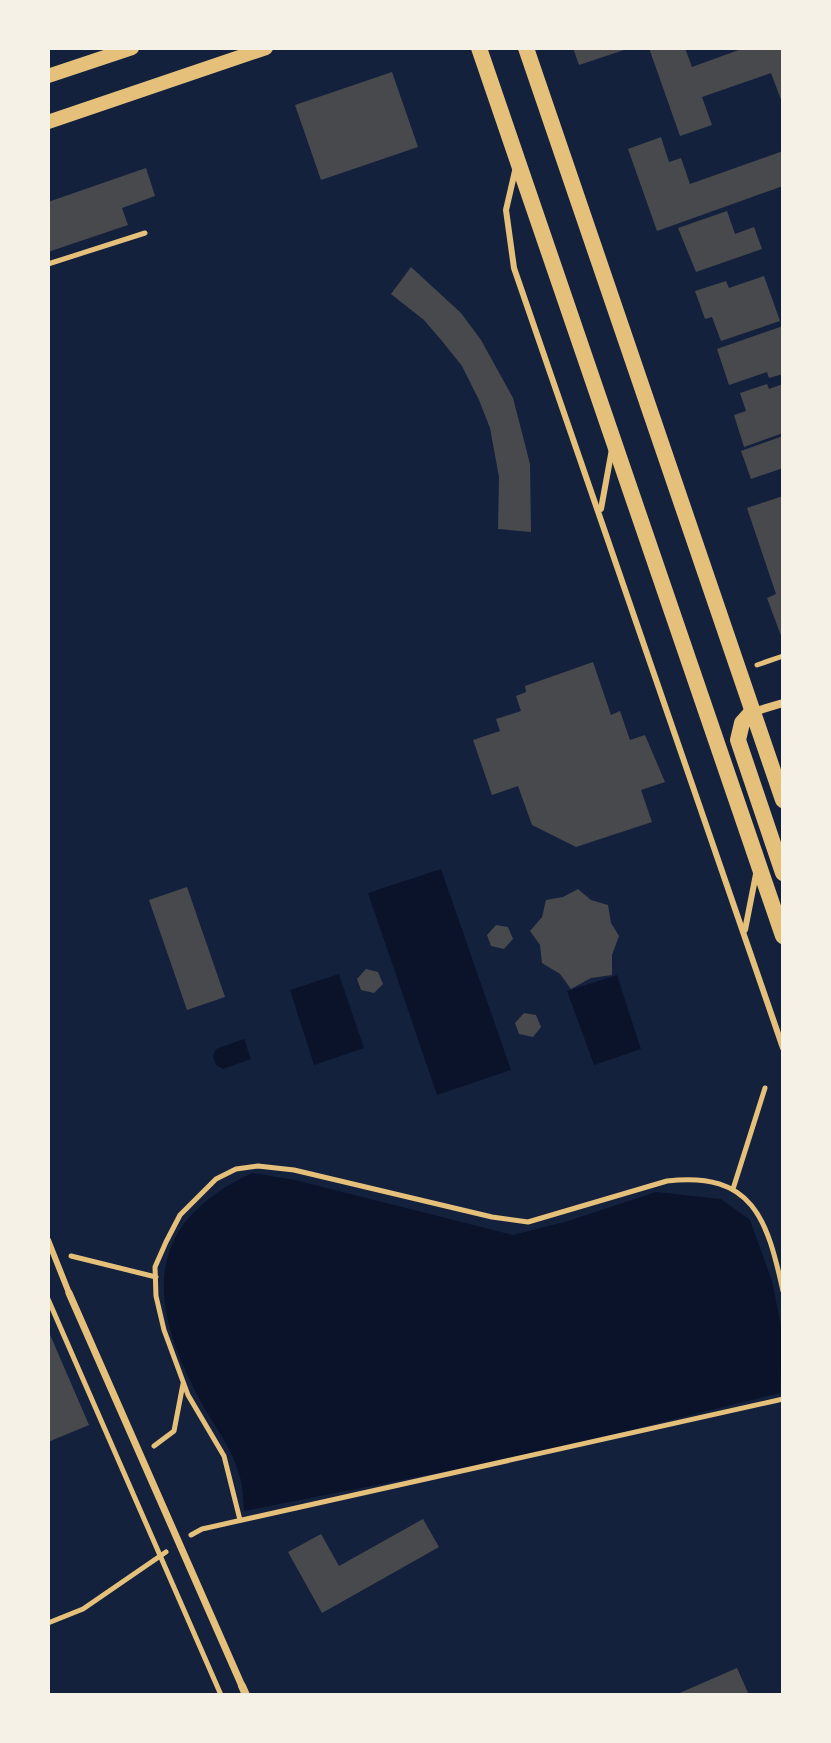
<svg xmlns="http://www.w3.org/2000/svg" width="831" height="1743" viewBox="0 0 831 1743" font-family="'DejaVu Sans',sans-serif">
	<rect width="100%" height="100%" fill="#14213d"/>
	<g fill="#0b132b">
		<path d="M 441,869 L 511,1070 L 437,1095 L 368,893 Z"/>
		<path d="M 339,974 L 364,1048 L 314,1065 L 290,990 Z"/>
		<path d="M 617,975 L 641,1049 L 594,1065 L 567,991 Z"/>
		<path d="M 244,1039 L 251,1059 L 223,1069 L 216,1065 L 213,1056 L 216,1049 Z"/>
		<path d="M 252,1173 L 295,1180 L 513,1235 L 568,1221 L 656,1192 L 721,1199 L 750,1220 L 772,1281 L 783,1335 L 780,1393 L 529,1455 L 244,1511 C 243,1499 243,1486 239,1474 C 232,1450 218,1431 205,1409 C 150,1311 136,1227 252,1173 Z"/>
	</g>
	<g fill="#48494c">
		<path d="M 573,48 L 627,48 L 627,49 L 579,65 Z"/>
		<path d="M 649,48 L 685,48 L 692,67 L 744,48 L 783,48 L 783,105 L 771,73 L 702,97 L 712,125 L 680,136 Z"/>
		<path d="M 392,72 L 418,147 L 321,180 L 295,105 Z"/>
		<path d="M 661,137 L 669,162 L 681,158 L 690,184 L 783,151 L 783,186 L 657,231 L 628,149 Z"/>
		<path d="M 146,168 L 155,196 L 122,208 L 128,225 L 48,252 L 48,202 Z"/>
		<path d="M 727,211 L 735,234 L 754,227 L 762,249 L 696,272 L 678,228 Z"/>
		<path d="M 411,267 L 461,313 L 481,340 L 513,398 L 530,464 L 531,532 L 498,529 L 499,477 L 490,428 L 479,400 L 462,366 L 442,341 L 424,320 L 391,294 Z"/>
		<path d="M 764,276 L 780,321 L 721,341 L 712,317 L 705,319 L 695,291 L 726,281 L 729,288 Z"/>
		<path d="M 783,326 L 783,374 L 769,378 L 767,372 L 729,385 L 717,349 Z"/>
		<path d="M 767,384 L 769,389 L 783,384 L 783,433 L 744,447 L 734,415 L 746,411 L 740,393 Z"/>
		<path d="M 783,436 L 783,468 L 751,479 L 741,451 Z"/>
		<path d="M 783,496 L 783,641 L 767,598 L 776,594 L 747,508 Z"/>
		<path d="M 593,662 L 611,715 L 620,711 L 630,740 L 645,735 L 665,782 L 641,790 L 652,822 L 576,847 L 532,825 L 518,786 L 492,795 L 473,740 L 500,731 L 496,719 L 521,711 L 516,696 L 526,692 L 525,686 Z"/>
		<path d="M 187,887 L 225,997 L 187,1010 L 149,900 Z"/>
		<path d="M 578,889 L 591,900 L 608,905 L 611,923 L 619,936 L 612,955 L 612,975 L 591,978 L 571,989 L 560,974 L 542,963 L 540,945 L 530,931 L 542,917 L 546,900 L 563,897 Z"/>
		<path d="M 496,925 L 508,927 L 513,939 L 504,949 L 491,946 L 487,935 Z"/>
		<path d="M 366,969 L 378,972 L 383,984 L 374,993 L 361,990 L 357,979 Z"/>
		<path d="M 524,1013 L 536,1015 L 541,1027 L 533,1037 L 519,1034 L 515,1023 Z"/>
		<path d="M 48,1330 L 89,1425 L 48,1442 Z"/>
		<path d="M 423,1519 L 439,1547 L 322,1613 L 288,1552 L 321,1534 L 339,1566 Z"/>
		<path d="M 737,1668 L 749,1695 L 675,1695 Z"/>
	</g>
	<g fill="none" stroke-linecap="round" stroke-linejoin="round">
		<g stroke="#e5c07b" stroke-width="5">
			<path d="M 48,264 L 145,233"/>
			<path d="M 757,665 L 783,656"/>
			<path d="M 733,1189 L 765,1088"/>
			<path d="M 71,1256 L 156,1277"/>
			<path d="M 48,1299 L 221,1695"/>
			<path d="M 154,1446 L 174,1431 L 183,1384"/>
			<path d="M 240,1520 L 224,1456 L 188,1395 L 164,1330 L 156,1296 L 155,1267 L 166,1242 L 180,1215 L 216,1179 L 236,1169 L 258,1166 L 294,1170 L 492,1217 L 528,1222 L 667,1181 C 753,1171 767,1219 783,1291"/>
			<path d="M 191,1535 L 202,1529 L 783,1399"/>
			<path d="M 48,1623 L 83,1609 L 166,1552"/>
		</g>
		<g stroke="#e5c07b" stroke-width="6">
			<path d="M 515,171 L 506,210 L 514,268 L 783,1048"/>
			<path d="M 601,509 L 612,449"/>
			<path d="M 745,930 L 756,874"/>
			<path d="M 48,1240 L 69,1293"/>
		</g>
		<path stroke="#e5c07b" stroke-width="7" d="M 69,1293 L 242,1686"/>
		<g stroke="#e5c07b" stroke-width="8">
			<path d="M 753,712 L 783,703"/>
			<path d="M 242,1686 L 246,1695"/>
		</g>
		<g stroke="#e5c07b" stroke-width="14">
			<path d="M 48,76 L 132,48"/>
			<path d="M 48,122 L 266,48"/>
		</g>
		<g stroke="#e5c07b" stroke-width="16">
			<path d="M 479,48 L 783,936"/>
			<path d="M 526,48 L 783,800"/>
			<path d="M 752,712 L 742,723 L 738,740 L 783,873"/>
		</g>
	</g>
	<rect width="831" height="1743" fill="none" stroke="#f6f1e7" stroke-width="100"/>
</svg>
